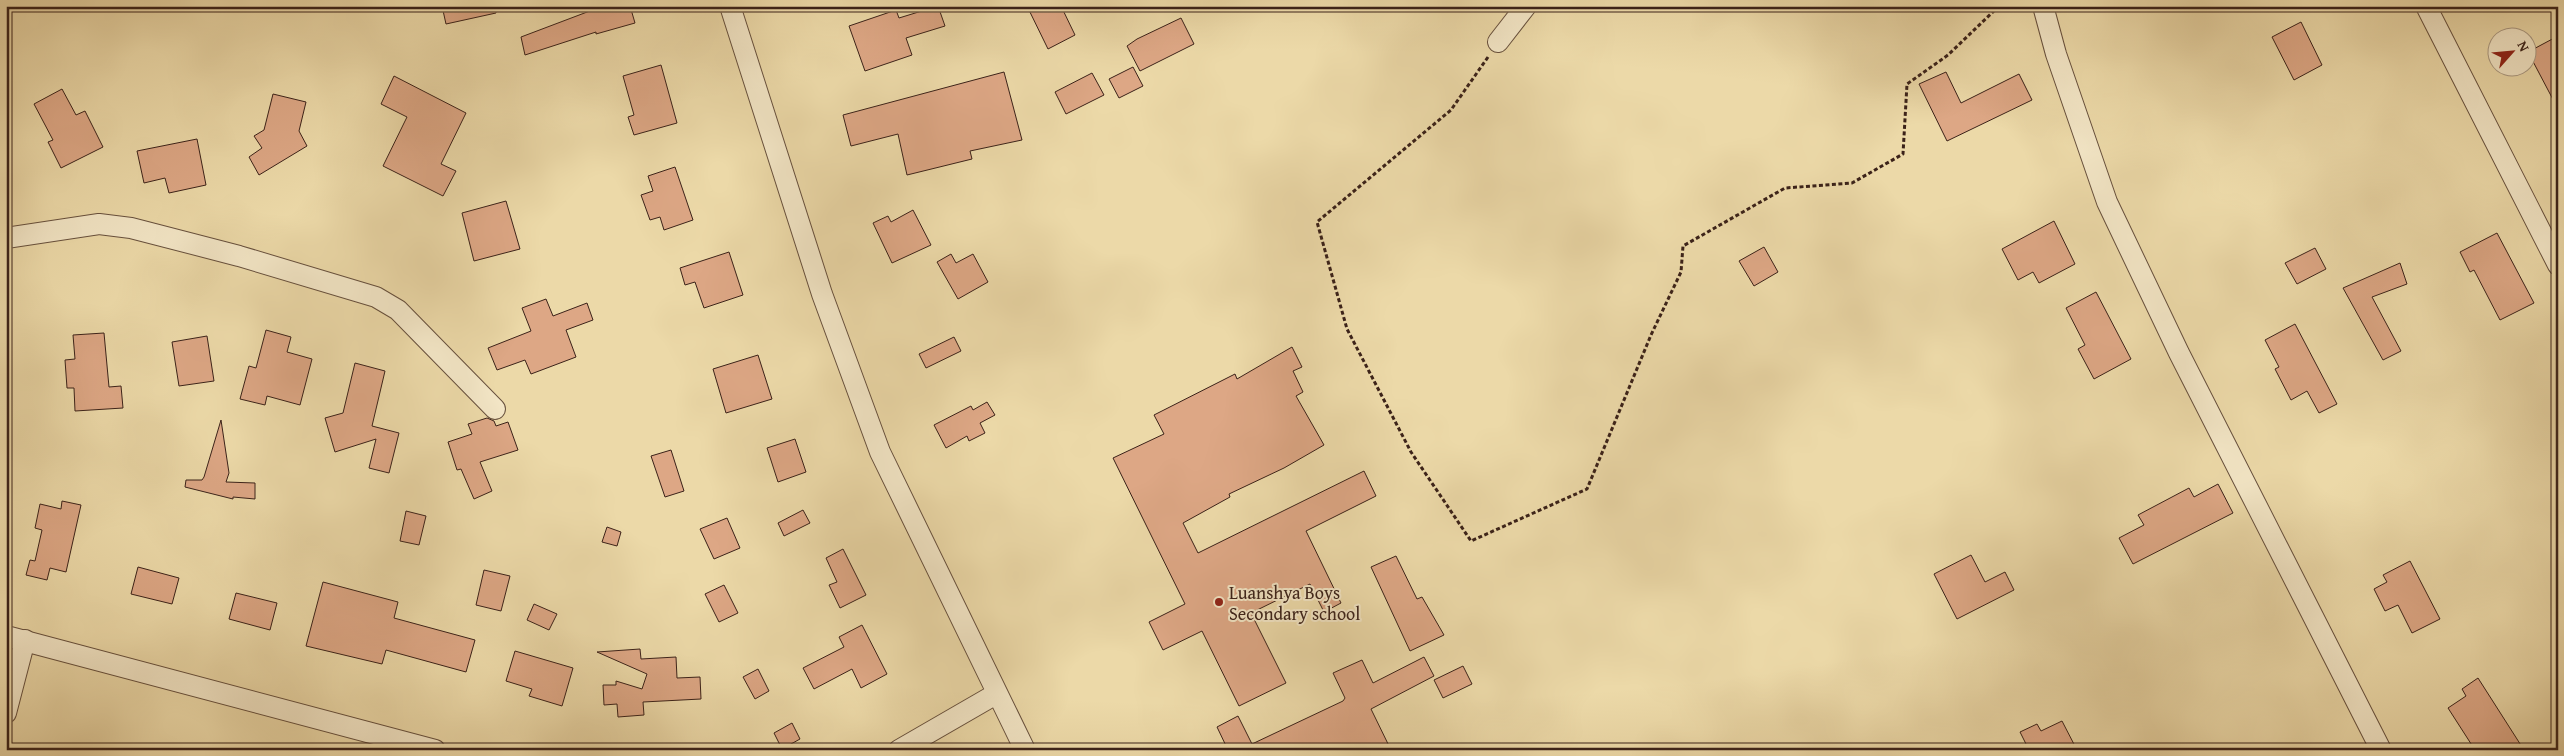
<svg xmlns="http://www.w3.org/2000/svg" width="2564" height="756" viewBox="0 0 2564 756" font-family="'Gentium Book Plus',serif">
	<rect width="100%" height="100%" fill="#ecd9a8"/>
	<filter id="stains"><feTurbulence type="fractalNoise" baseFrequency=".004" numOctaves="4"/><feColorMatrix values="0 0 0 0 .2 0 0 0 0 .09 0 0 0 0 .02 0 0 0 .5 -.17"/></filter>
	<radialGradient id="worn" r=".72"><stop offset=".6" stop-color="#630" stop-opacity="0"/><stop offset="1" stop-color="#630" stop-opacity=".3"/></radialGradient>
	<g fill="#dda785" stroke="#3b2219">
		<path d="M 442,6 L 496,6 L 496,13 L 446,24 Z"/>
		<path d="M 603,6 L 630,6 L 635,23 L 596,34 L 596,32 L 525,55 L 521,37 Z"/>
		<path d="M 938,6 L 945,26 L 906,38 L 912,55 L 865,71 L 849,26 L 896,10 L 899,18 Z"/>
		<path d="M 1027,6 L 1061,6 L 1075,35 L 1048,49 Z"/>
		<path d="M 1181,18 L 1194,44 L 1140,71 L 1127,46 L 1137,39 Z"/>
		<path d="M 2301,22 L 2322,65 L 2294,80 L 2272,37 Z"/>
		<path d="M 2558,36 L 2558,109 L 2528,52 Z"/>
		<path d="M 661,65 L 677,123 L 634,135 L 628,117 L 634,115 L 623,76 Z"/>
		<path d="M 1133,67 L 1143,86 L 1119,98 L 1109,79 Z"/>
		<path d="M 1004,72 L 1022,140 L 970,151 L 972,159 L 907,175 L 898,134 L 851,146 L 843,115 Z"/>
		<path d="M 1946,72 L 1961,103 L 2019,74 L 2032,100 L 1947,141 L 1919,84 Z"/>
		<path d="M 1092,73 L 1104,95 L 1066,114 L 1055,92 Z"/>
		<path d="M 394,76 L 466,113 L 441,164 L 456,171 L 443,196 L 383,166 L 407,117 L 381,104 Z"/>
		<path d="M 62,89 L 76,115 L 85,111 L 103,147 L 61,168 L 48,142 L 53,140 L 34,104 Z"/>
		<path d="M 273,94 L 306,102 L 299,131 L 307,146 L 259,175 L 249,157 L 262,148 L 254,136 L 264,130 Z"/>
		<path d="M 197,139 L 206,185 L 169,193 L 165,178 L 144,183 L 137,151 Z"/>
		<path d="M 675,167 L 693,220 L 664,230 L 660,217 L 650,220 L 641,195 L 653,191 L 648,176 Z"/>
		<path d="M 506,201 L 520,249 L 474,261 L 462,213 Z"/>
		<path d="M 913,210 L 931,245 L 892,263 L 873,223 L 888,216 L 891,222 Z"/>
		<path d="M 2054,221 L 2075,264 L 2039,283 L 2033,272 L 2018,280 L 2002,249 Z"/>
		<path d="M 2497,233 L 2534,303 L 2500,320 L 2474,270 L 2470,272 L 2460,252 Z"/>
		<path d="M 1764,247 L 1778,272 L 1754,286 L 1739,261 Z"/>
		<path d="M 2315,248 L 2326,269 L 2297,284 L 2285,263 Z"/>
		<path d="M 729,252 L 743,295 L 704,308 L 695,282 L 685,285 L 680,268 Z"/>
		<path d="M 951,254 L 956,263 L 973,254 L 988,282 L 958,299 L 937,262 Z"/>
		<path d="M 2400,263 L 2407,284 L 2372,297 L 2401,351 L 2383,360 L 2343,288 Z"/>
		<path d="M 2096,292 L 2131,359 L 2094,379 L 2078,349 L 2085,345 L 2066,308 Z"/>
		<path d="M 546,299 L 553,316 L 587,303 L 593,320 L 566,330 L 576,357 L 531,374 L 525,360 L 497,370 L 488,348 L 531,331 L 522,308 Z"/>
		<path d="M 2295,324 L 2337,404 L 2319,413 L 2307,391 L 2291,400 L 2275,369 L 2279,367 L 2265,340 Z"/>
		<path d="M 266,330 L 291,337 L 287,352 L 312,359 L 300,405 L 267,396 L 265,405 L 240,399 L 249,366 L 256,368 Z"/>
		<path d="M 104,333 L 109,387 L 121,386 L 123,408 L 75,411 L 74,388 L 67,388 L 65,360 L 75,359 L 73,335 Z"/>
		<path d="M 207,336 L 214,381 L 179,386 L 172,342 Z"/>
		<path d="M 954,337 L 961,351 L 926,368 L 919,354 Z"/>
		<path d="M 1292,347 L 1302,367 L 1293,371 L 1303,392 L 1296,396 L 1324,445 L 1284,468 L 1229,494 L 1230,497 L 1183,523 L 1198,553 L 1364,471 L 1376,496 L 1306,531 L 1341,603 L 1324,612 L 1310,584 L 1251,613 L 1286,683 L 1239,706 L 1202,631 L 1163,650 L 1149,622 L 1185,604 L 1113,458 L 1164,434 L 1154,415 L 1235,374 L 1237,379 Z"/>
		<path d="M 758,355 L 772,399 L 726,413 L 713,369 Z"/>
		<path d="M 355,363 L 385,371 L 372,426 L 399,433 L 389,473 L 369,468 L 376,439 L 335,452 L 325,418 L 343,413 Z"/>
		<path d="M 987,402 L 995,415 L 980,423 L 985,433 L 969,441 L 967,436 L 946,448 L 934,425 L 971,406 L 973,410 Z"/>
		<path d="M 487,418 L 494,421 L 496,426 L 508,422 L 518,450 L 480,462 L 492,491 L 474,499 L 461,469 L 457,470 L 448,442 L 472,434 L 468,424 Z"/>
		<path d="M 221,420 L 229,473 L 226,482 L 255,483 L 255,499 L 233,497 L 233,499 L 185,487 L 186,480 L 202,480 L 204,477 Z"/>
		<path d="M 795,439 L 806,472 L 778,482 L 767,448 Z"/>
		<path d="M 671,450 L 684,491 L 665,497 L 651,456 Z"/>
		<path d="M 2218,484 L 2233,513 L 2133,564 L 2119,538 L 2144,525 L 2138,515 L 2189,488 L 2194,497 Z"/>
		<path d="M 62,501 L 81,505 L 66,572 L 50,568 L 47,580 L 26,575 L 30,560 L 35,561 L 42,530 L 35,528 L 40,504 L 61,509 Z"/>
		<path d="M 803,510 L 810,523 L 784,536 L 778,523 Z"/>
		<path d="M 406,511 L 426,516 L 419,545 L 400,541 Z"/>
		<path d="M 727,518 L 740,548 L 714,559 L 700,529 Z"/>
		<path d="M 607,527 L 621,532 L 617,546 L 602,542 Z"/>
		<path d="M 843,549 L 866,595 L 840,608 L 829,585 L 837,582 L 826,558 Z"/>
		<path d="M 1971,555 L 1985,582 L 2005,572 L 2014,590 L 1957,619 L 1934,574 Z"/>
		<path d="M 1396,556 L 1417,599 L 1422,597 L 1444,635 L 1410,651 L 1371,567 Z"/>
		<path d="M 2410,561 L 2440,619 L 2412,633 L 2398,605 L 2385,611 L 2374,589 L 2387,582 L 2383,575 Z"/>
		<path d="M 138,567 L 179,578 L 172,604 L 131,594 Z"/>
		<path d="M 484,570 L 510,576 L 501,611 L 476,605 Z"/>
		<path d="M 323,582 L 398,602 L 394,618 L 475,640 L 466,672 L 386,650 L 382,664 L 306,646 Z"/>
		<path d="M 724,585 L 738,613 L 719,622 L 705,594 Z"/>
		<path d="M 236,593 L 277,603 L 270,630 L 229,619 Z"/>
		<path d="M 534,604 L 557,614 L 549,630 L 527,620 Z"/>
		<path d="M 862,625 L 887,674 L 861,688 L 852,669 L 814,689 L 803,668 L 844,647 L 839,637 Z"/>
		<path d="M 640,649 L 641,659 L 676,657 L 677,678 L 700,677 L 701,699 L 643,702 L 644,715 L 618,717 L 617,704 L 604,705 L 603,685 L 616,685 L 616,681 L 642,689 L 647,674 L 597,652 Z"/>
		<path d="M 515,651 L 573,668 L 562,706 L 529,696 L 532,689 L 506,681 Z"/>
		<path d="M 1424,657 L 1434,676 L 1371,709 L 1391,750 L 1228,750 L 1217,727 L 1238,716 L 1252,744 L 1343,701 L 1345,698 L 1333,673 L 1362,660 L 1373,683 Z"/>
		<path d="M 1463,666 L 1472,684 L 1443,698 L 1434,680 Z"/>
		<path d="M 758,669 L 769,691 L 755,699 L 743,677 Z"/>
		<path d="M 2478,678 L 2524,750 L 2475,750 L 2448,708 L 2466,696 L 2462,689 Z"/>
		<path d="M 2062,721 L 2077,750 L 2029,750 L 2020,732 L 2037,724 L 2041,731 Z"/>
		<path d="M 792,723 L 800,739 L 782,749 L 774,733 Z"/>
	</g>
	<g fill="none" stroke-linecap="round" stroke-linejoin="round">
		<defs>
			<g id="street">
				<path d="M 730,6 L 822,294 L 880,452 L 1025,750"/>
				<path d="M 2043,6 L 2056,54 L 2107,202 L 2179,353 L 2381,750"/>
				<path d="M 2426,6 L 2558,265"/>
				<path d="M 1498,42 L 1526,6"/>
				<path d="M 6,238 L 99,224 L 131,228 L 239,256 L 376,297 L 398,310 L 495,409"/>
				<path d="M 6,636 L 435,750"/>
				<path d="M 6,713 L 25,640"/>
				<path d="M 899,750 L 996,694"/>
			</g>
		</defs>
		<use href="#street" stroke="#67503d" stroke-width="22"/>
		<path stroke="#3b2219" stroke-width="3" stroke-dasharray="4 2.5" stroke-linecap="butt" d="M 1488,57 L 1451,110 L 1317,222 L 1347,329 L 1411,452 L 1471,541 L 1587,489 L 1651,335 L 1681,272 L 1683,246 L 1785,188 L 1852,183 L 1903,154 L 1907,84 L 1948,55 L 1999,6"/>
		<use href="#street" stroke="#f3e6c6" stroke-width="20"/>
	</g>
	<circle fill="#8f2418" stroke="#f3e6c6" stroke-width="2" cx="1219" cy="602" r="5"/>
	<g text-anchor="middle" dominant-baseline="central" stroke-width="4" stroke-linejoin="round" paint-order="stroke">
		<g font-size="18" fill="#3b2219" stroke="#f3e6c6" text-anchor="start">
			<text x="1229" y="592">Luanshya Boys<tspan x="1229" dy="21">Secondary school</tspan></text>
		</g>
	</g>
	<rect width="2564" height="756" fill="none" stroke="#ecd9a8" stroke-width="25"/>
	<rect x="8" y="8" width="2549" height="741" fill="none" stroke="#3b2219" stroke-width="2.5"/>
	<rect x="12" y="12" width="2539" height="731" fill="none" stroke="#3b2219"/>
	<g transform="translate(2512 52) rotate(63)"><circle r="24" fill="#f3e6c6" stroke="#a99881"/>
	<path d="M0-4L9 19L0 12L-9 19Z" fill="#8f2418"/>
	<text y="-8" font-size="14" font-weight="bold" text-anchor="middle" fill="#3b2219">N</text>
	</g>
	<rect width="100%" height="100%" filter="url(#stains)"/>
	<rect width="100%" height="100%" fill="url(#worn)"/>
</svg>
